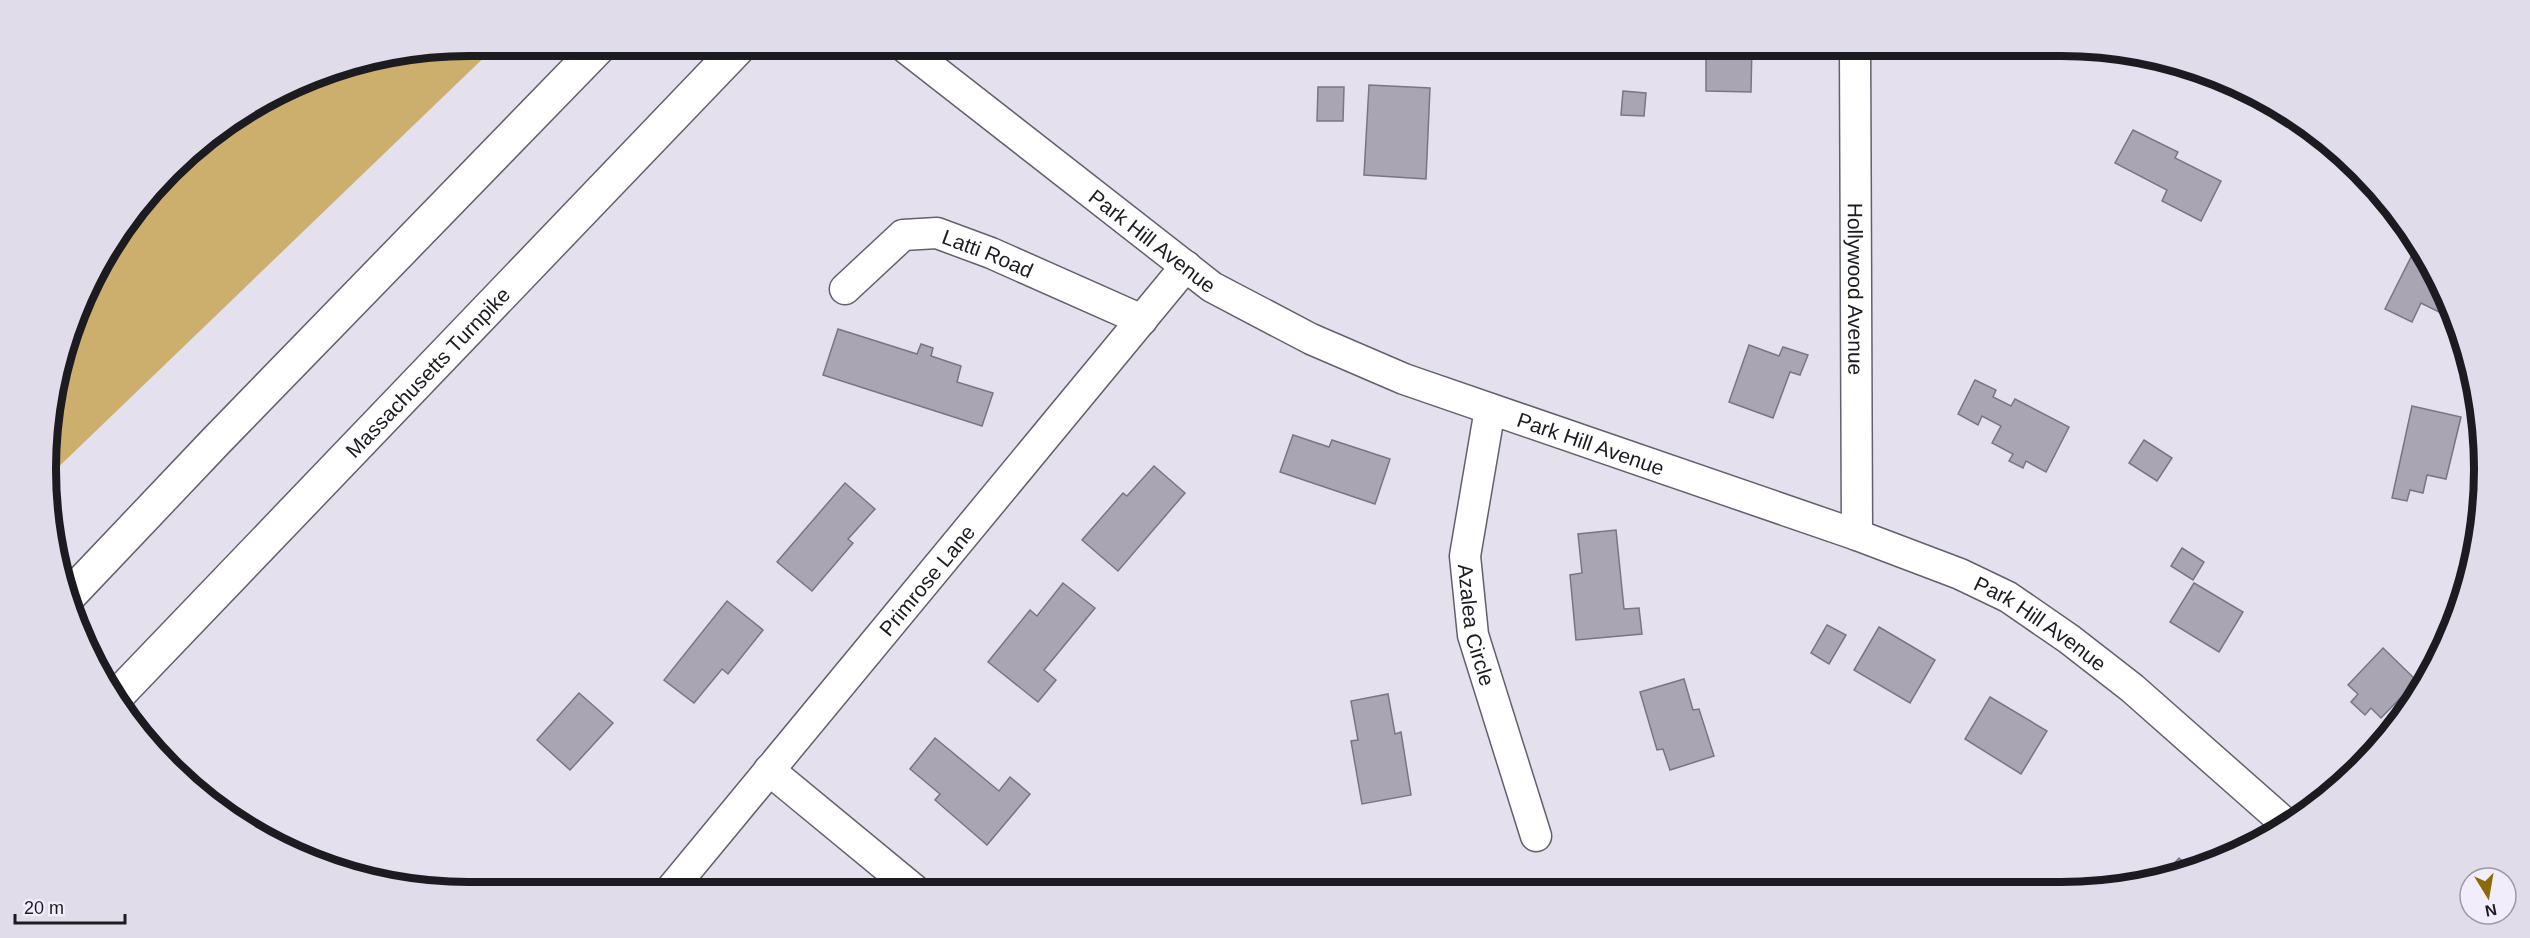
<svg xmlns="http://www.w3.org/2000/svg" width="2530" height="938" viewBox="0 0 2530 938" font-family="Helvetica,sans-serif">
	<rect width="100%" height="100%" fill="#e5e0ed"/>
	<path fill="#cdaf6d" d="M 469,45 L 497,45 L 47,478 L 49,414 L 89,281 L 132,211 L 189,150 L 307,77 L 387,53 Z"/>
	<g fill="#aaa5b2" stroke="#797581" stroke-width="1.5">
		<path d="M 1706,45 L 1752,45 L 1751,92 L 1706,91 Z"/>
		<path d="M 1369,85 L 1430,88 L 1426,179 L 1364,175 Z"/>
		<path d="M 1318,87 L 1344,87 L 1343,121 L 1317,121 Z"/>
		<path d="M 1623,91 L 1646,93 L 1644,116 L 1621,115 Z"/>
		<path d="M 2133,130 L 2178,152 L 2175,158 L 2221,181 L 2201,221 L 2162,201 L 2167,190 L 2115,163 Z"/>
		<path d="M 2418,243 L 2428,257 L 2457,321 L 2421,303 L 2412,322 L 2385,309 Z"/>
		<path d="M 838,329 L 917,354 L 921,344 L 933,348 L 931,356 L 961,366 L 957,382 L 993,393 L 982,426 L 823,375 Z"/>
		<path d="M 1749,345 L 1779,356 L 1783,347 L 1808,355 L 1800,375 L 1790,372 L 1773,418 L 1729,402 Z"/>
		<path d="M 1975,380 L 1996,390 L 1993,397 L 2011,406 L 2015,399 L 2069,427 L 2046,472 L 2026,461 L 2023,468 L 2009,461 L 2013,454 L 1992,443 L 2001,426 L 1982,416 L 1978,425 L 1958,414 Z"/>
		<path d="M 2412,406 L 2461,417 L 2446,479 L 2427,475 L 2423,493 L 2410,490 L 2407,501 L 2392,498 Z"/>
		<path d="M 1293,435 L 1329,447 L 1332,440 L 1390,459 L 1375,504 L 1280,472 Z"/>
		<path d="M 2144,440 L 2172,458 L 2157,481 L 2129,463 Z"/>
		<path d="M 1154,466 L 1185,493 L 1118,571 L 1082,540 L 1123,493 L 1127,496 Z"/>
		<path d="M 845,483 L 875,509 L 848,539 L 853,543 L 812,591 L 777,562 Z"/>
		<path d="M 1616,530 L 1624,609 L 1639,608 L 1642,634 L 1576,640 L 1570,575 L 1582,573 L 1578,534 Z"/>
		<path d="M 2182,548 L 2204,562 L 2193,580 L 2171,566 Z"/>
		<path d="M 1063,583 L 1095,608 L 1044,670 L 1056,680 L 1038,702 L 988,662 L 1030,610 L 1037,616 Z"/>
		<path d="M 2194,583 L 2243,612 L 2219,652 L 2170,622 Z"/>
		<path d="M 727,601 L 763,630 L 728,674 L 722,669 L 694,703 L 664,680 Z"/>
		<path d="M 1827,625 L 1846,635 L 1829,664 L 1811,653 Z"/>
		<path d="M 1879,627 L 1935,660 L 1910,703 L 1854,670 Z"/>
		<path d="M 2383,648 L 2417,681 L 2381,718 L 2371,708 L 2365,715 L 2351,702 L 2358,694 L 2348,685 Z"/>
		<path d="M 1684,679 L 1693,710 L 1699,709 L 1714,756 L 1670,770 L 1663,749 L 1657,750 L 1640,692 Z"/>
		<path d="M 579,693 L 613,723 L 570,770 L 537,740 Z"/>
		<path d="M 1388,694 L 1395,734 L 1401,732 L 1411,795 L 1362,804 L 1351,741 L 1358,740 L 1351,701 Z"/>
		<path d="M 1990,697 L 2047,731 L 2021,774 L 1965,739 Z"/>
		<path d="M 935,738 L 999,791 L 1010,777 L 1030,794 L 987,845 L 935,800 L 940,794 L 910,769 Z"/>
		<path d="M 2179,858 L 2189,868 L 2162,876 Z"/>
	</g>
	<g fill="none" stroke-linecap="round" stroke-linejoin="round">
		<defs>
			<g id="street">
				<path id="s1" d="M 902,45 L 1212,287 L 1311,339 L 1404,379 L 1857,535 L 1960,574 L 2008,597 L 2069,639 L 2132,688 L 2286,824"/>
				<path id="s2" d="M 1855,45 L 1857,535"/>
				<path id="s3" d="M 845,289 L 903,235 L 937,233 L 991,253 L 1142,320"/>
				<path id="s4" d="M 1490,409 L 1465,556 L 1473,635 L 1536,836"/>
				<path d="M 769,770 L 917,892"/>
				<path id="s5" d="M 668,893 L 1186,266"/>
			</g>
			<g id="highway">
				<path d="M 68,597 L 217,440 L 601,45"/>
				<path id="s6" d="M 114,699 L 741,45"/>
			</g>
		</defs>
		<use href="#street" stroke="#64606b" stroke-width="33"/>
		<use href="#highway" stroke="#64606b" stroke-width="36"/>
		<use href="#street" stroke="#fff" stroke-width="30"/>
		<use href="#highway" stroke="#fff" stroke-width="33"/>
	</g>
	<g text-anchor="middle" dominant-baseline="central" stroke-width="4.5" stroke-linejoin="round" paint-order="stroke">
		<g font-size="21" fill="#1c1b20" stroke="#f2edfb">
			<text stroke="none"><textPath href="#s1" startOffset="318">Park Hill Avenue</textPath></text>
			<text stroke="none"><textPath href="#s3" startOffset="168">Latti Road</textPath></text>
			<text stroke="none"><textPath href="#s2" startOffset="244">Hollywood Avenue</textPath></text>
			<text stroke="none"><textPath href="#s6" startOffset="453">Massachusetts Turnpike</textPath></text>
			<text stroke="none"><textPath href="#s1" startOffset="804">Park Hill Avenue</textPath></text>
			<text stroke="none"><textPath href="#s5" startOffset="406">Primrose Lane</textPath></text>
			<text stroke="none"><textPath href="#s4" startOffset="219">Azalea Circle</textPath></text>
			<text stroke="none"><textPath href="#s1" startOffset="1290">Park Hill Avenue</textPath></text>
		</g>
	</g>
	<path d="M0 0H2530V938H0ZM469 56H2061A413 413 0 0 1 2474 469V469A413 413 0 0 1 2061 882H469A413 413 0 0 1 56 469V469A413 413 0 0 1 469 56Z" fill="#e1dce9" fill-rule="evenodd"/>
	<path fill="none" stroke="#1c1b20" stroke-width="8" d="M469 56H2061A413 413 0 0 1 2474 469V469A413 413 0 0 1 2061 882H469A413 413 0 0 1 56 469V469A413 413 0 0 1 469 56Z"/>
	<g transform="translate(2488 896) rotate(169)"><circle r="28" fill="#f2edfb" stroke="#9c99a3" stroke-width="1.5"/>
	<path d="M0-4.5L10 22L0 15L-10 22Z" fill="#8c6a0c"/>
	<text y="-9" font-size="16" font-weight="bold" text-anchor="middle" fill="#1c1b20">N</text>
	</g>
	<path d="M15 914v9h110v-9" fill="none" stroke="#1c1b20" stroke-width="3"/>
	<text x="24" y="914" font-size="18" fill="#1c1b20" stroke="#f2edfb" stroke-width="4.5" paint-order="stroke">20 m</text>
</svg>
